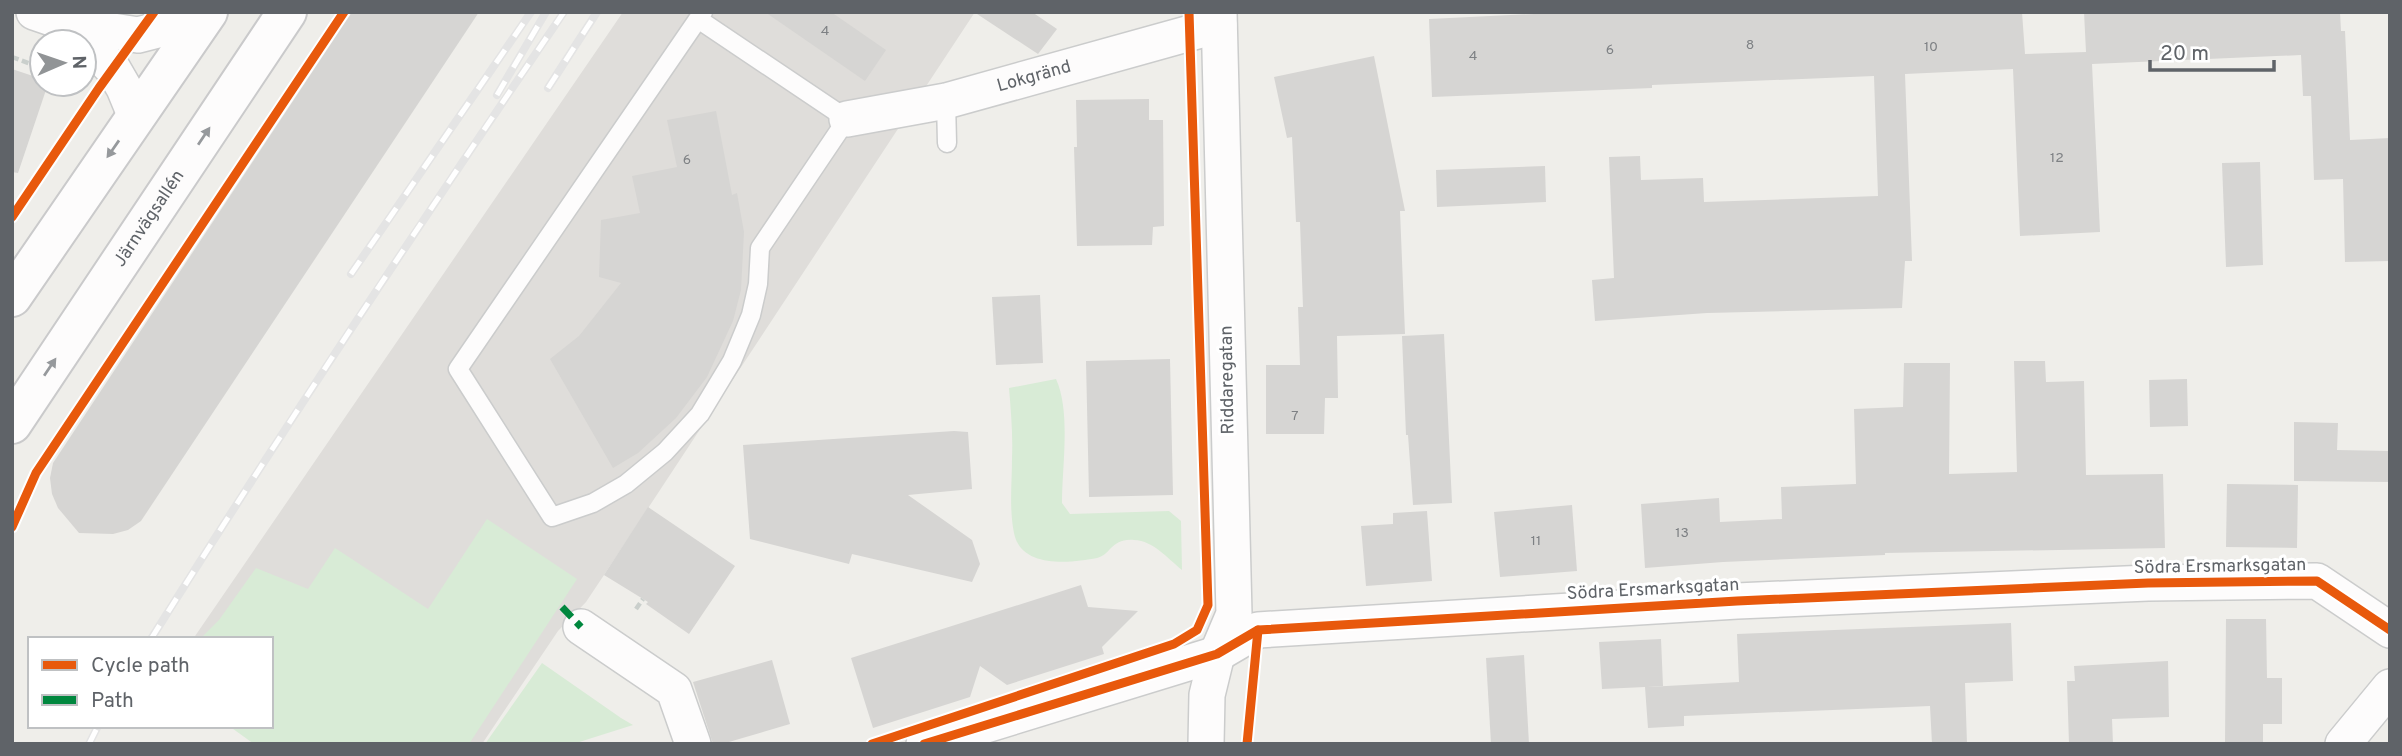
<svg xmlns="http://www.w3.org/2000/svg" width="2402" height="756" viewBox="0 0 2402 756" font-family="Overpass,sans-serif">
	<rect width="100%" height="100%" fill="#efeeea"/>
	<path fill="#dfddda" d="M 623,12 L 975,12 L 604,575 L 586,602 L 558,631 L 482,744 L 259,744 L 271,726 L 271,639 L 193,639 Z"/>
	<g fill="#d8ebd6">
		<path d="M 1056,379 C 1071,412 1062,466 1062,503 L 1070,514 L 1169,511 L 1181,521 L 1182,570 C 1167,558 1154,541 1134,540 C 1111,538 1111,555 1097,558 C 1071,563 1021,569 1014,533 C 1009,508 1012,483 1012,458 C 1013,435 1011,412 1009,388 Z"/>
		<path d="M 487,519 L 577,579 L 469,744 L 254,744 L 229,726 L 271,726 L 271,639 L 200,639 L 219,620 L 256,568 L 308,589 L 335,548 L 428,609 Z"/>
		<path d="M 542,663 L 621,718 L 633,725 L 573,744 L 485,744 Z"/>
	</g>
	<g fill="#d6d5d3">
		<path d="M 352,12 L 479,12 L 141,521 L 128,530 L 113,534 L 79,533 L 58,508 L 52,494 L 50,478 L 53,463 Z"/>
		<path d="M 765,12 L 831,12 L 886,50 L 865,81 Z"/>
		<path d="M 974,12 L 1032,12 L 1057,29 L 1038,54 Z"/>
		<path d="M 1575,12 L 2022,12 L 2025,54 L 2086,52 L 2084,12 L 2340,12 L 2341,31 L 2345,31 L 2350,140 L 2390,138 L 2390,261 L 2345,262 L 2343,179 L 2314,180 L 2311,96 L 2303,96 L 2301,55 L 2092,64 L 2100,232 L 2020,236 L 2013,69 L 1905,74 L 1912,261 L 1905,261 L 1902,308 L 1707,313 L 1595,321 L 1592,280 L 1614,278 L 1609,157 L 1640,156 L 1641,180 L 1703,178 L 1704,202 L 1878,196 L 1874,76 L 1652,85 L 1652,88 L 1432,97 L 1429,19 Z"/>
		<path d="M 1374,56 L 1405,211 L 1400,211 L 1405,334 L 1337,336 L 1338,398 L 1325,398 L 1324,434 L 1266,434 L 1266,365 L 1300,365 L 1298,307 L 1303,307 L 1300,222 L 1296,222 L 1292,137 L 1287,138 L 1274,77 Z"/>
		<path d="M 12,69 L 42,79 L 42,84 L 48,84 L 18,173 L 12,172 Z"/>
		<path d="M 1149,99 L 1149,120 L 1163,120 L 1164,226 L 1153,227 L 1152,245 L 1077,246 L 1074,147 L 1077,147 L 1076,100 Z"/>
		<path d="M 716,111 L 732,195 L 737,193 L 744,232 L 741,290 L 733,321 L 707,377 L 676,418 L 638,453 L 613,468 L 550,359 L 579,336 L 621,283 L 599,277 L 601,220 L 640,213 L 632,176 L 677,167 L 667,120 Z"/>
		<path d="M 2260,162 L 2263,265 L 2226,267 L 2222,163 Z"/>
		<path d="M 1545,166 L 1546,202 L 1437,207 L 1436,170 Z"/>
		<path d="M 1040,295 L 1043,363 L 996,365 L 992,297 Z"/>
		<path d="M 1444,334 L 1452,503 L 1413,505 L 1408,435 L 1406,435 L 1402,336 Z"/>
		<path d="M 1170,359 L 1173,495 L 1089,497 L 1086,361 Z"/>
		<path d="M 2014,361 L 2045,361 L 2046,382 L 2084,381 L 2086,475 L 2163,474 L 2165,548 L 1885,553 L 1885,555 L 1723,562 L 1645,568 L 1641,504 L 1719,498 L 1720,522 L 1782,519 L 1781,487 L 1856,484 L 1854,409 L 1903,407 L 1904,363 L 1950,363 L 1949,474 L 2017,472 Z"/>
		<path d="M 2187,379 L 2188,426 L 2150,427 L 2149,380 Z"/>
		<path d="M 2294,422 L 2338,423 L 2337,450 L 2390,451 L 2390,482 L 2294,481 Z"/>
		<path d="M 954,431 L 968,432 L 972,489 L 908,495 L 972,540 L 980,564 L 972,582 L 852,554 L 849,564 L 750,539 L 743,445 Z"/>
		<path d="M 2227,484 L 2298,485 L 2297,548 L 2226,547 Z"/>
		<path d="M 1572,505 L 1577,571 L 1500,577 L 1494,512 Z"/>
		<path d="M 648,507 L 735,566 L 689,634 L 646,604 L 648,602 L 604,575 Z"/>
		<path d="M 1427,511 L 1432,581 L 1366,586 L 1361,526 L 1393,524 L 1393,513 Z"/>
		<path d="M 1081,585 L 1088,607 L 1138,611 L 1102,647 L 1104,654 L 1007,685 L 980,666 L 970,697 L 873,728 L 851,658 Z"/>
		<path d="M 2226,619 L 2266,619 L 2267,678 L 2282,678 L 2282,724 L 2263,724 L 2263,744 L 2225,744 Z"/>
		<path d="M 2011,623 L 2013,681 L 1965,683 L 1967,744 L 1932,744 L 1930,706 L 1684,716 L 1684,726 L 1648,728 L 1645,687 L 1602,689 L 1599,642 L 1661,639 L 1663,686 L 1648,687 L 1739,682 L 1737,634 Z"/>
		<path d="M 1524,655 L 1529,744 L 1491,744 L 1486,658 Z"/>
		<path d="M 772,660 L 790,724 L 722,744 L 713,744 L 693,682 Z"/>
		<path d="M 2168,661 L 2169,717 L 2112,719 L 2113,744 L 2069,744 L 2067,681 L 2075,681 L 2074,666 Z"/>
	</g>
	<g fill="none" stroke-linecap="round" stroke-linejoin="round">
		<defs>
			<g id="service">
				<path d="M 698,19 L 847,119 L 760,248 L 758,284 L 751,315 L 732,361 L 700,414 L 665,452 L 626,484 L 593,503 L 552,517 L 458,369 L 698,19 L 703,12"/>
				<path d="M 946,101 L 947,143"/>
			</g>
			<g id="minor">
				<path d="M 34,12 L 69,24 L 138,35 L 204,18"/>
				<path d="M 69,24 L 113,69 L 124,88 L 136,117"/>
				<path id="s1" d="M 847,119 L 946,101 L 1219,25"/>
				<path d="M 581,627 L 674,690 L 693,744"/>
				<path d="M 924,744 L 1217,654 L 1258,630 L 1737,601 L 2148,583 L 2317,581 L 2390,630"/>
				<path d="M 1206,744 L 1207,695 L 1217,654 L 1234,614 L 1219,12"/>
				<path d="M 2343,744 L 2390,687"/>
			</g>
			<g id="secondary">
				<path d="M 12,297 L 208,12"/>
				<path id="s2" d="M 12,424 L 287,12"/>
			</g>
		</defs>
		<use href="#service" stroke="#cbcccc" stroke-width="21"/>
		<use href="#minor" stroke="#cbcccc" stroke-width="38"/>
		<use href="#secondary" stroke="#cacacb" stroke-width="42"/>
		<g stroke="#cacfcc" stroke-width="4.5" stroke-dasharray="7 3.5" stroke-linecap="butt">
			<path d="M 12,57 L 42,68"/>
			<path d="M 636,609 L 643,599"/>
		</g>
		<use href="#service" stroke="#fdfcfc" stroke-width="18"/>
		<use href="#minor" stroke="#fdfcfc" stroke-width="35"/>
		<use href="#secondary" stroke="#fdfcfc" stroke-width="38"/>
		<defs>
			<g id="rail">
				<path d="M 548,88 L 597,12"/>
				<path d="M 497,95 L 546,12"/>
				<path d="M 351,274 L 531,12"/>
				<path d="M 151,639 C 284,427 423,219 564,12"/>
				<path d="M 89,744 L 98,726"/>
			</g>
		</defs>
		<use href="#rail" stroke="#e4e4e4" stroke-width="8"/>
		<use href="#rail" stroke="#fff" stroke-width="5" stroke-dasharray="16" stroke-linecap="butt"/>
		<path stroke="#00873e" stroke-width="7" stroke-dasharray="14 7" stroke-linecap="butt" d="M 562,607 L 581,627"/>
		<defs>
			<g id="cycleway">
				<path d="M 12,217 L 99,88 L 154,12"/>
				<path d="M 12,527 L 36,473 L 344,12"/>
				<path d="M 872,744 L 1174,644 L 1197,630 L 1208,605 L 1189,12"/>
				<path d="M 924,744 L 1217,654 L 1258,630 L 1737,601 L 2148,583 L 2317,581 L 2390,630"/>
				<path d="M 1247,744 L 1258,630"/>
			</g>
		</defs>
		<use href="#cycleway" stroke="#fff" stroke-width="13"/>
		<use href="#cycleway" stroke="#e8590c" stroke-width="9"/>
	</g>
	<defs><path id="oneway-solid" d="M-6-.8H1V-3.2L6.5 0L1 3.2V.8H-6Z" transform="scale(1.75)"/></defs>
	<g fill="#96999c">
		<use href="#oneway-solid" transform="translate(204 136) rotate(-56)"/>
		<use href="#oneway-solid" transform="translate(113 149) rotate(125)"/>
		<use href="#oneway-solid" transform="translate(50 367) rotate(-56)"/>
	</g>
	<g text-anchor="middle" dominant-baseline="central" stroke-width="6" stroke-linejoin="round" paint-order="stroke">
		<g font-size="14" fill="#7e8184">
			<text x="825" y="31">4</text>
			<text x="1750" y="45">8</text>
			<text x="1931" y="47">10</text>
			<text x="1610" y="50">6</text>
			<text x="1473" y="56">4</text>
			<text x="2057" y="158">12</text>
			<text x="687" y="160">6</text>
			<text x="1295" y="416">7</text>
			<text x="1682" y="533">13</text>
			<text x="1536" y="541">11</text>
		</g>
		<g font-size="18" fill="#5f6368" stroke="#fff">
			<text stroke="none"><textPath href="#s1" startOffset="192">Lokgränd</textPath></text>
			<text stroke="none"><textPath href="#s2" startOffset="247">Järnvägsallén</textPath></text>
			<text transform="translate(1228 380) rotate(-91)">Riddaregatan</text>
			<text transform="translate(2220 567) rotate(-1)">Södra Ersmarksgatan</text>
			<text transform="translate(1653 590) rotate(-3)">Södra Ersmarksgatan</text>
		</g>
	</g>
	<rect width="2402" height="756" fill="none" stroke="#5f6368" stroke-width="28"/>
	<rect x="28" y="637" width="245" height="91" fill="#ffffff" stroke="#bfc1c3" stroke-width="2"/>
	<rect x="42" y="660" width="35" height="10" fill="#e8590c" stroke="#bfc1c3" stroke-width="2"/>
	<text x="91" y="672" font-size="21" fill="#5f6368">Cycle path</text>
	<rect x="42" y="695" width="35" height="10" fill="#00873e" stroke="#bfc1c3" stroke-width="2"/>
	<text x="91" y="707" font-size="21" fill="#5f6368">Path</text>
	<g transform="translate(63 63) rotate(88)"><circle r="33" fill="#ffffff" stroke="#bfc1c3" stroke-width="2"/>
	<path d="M0-5L12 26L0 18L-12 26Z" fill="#919496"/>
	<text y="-10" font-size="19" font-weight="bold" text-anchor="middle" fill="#5f6368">N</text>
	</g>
	<path d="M2150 60v10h124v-10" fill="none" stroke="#5f6368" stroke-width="3.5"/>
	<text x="2160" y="60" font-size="21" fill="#5f6368" stroke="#ffffff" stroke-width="5" paint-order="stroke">20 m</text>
</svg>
